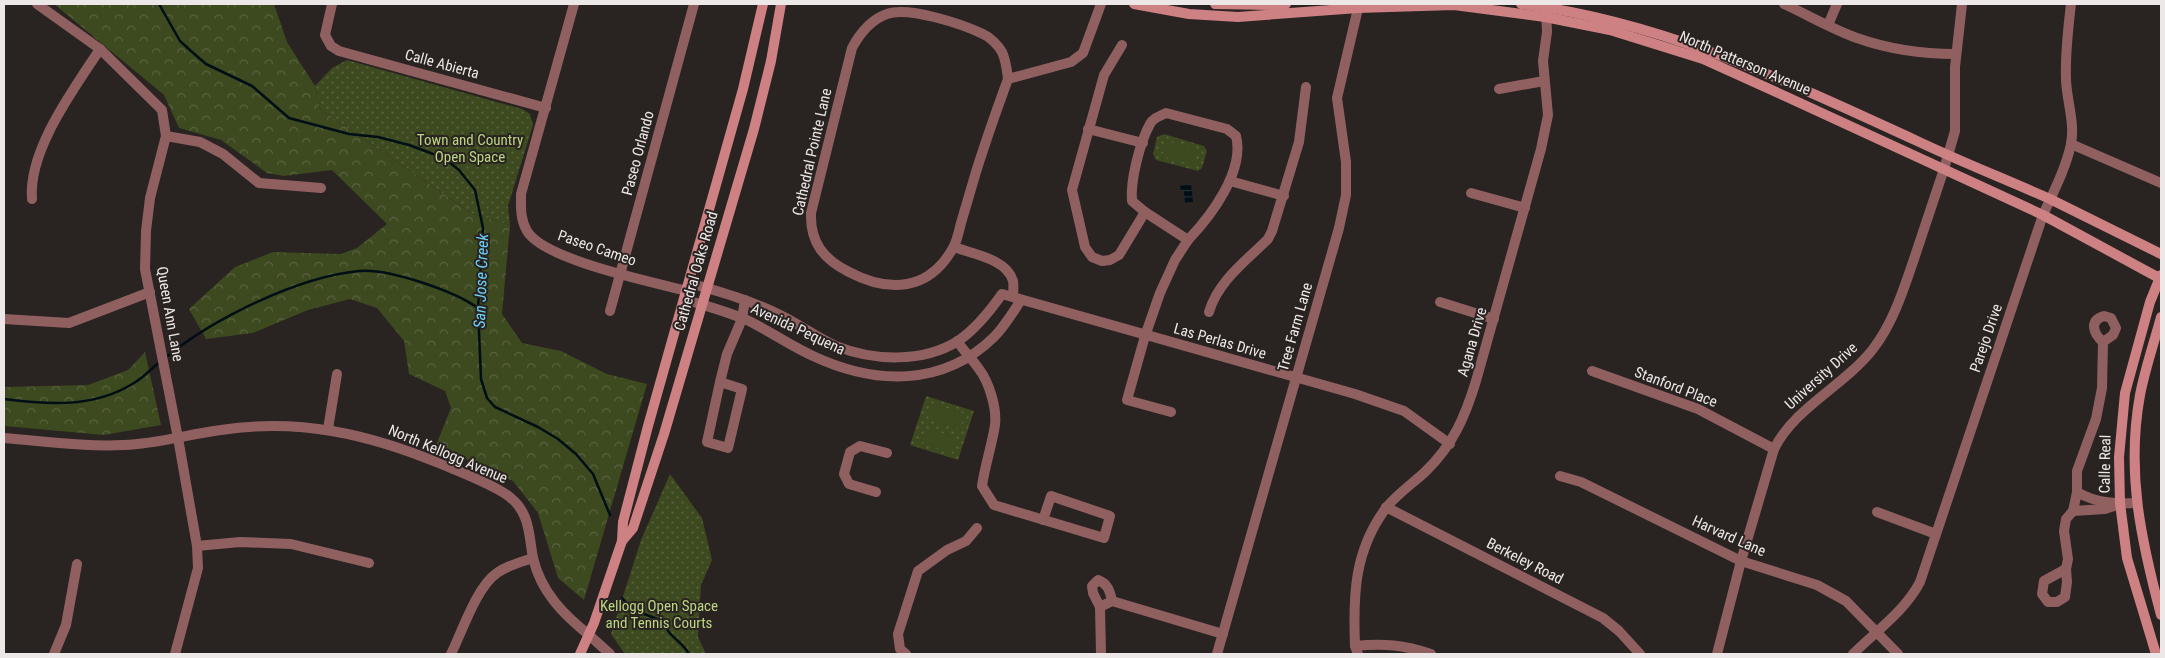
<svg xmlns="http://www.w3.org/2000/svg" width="2165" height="658" viewBox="0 0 2165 658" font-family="'Roboto Condensed',sans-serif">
	<defs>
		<pattern id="green-dots" width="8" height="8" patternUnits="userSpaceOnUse" patternTransform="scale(1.25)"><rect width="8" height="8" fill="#3d491f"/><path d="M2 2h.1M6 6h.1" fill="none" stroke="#596340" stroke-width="1.8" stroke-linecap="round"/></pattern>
		<pattern id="forest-crowns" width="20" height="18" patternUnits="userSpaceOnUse" patternTransform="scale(1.25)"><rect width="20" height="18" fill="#3d491f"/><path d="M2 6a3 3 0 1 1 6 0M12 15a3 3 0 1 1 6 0" fill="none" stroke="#596340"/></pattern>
		<pattern id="water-rules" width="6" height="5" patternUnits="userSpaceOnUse" patternTransform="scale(1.25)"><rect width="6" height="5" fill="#000e16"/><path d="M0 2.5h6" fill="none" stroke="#253138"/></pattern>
	</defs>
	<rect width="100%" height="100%" fill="#292321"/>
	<g fill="url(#green-dots)">
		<path d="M 347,60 L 522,109 L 530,114 L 533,125 L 508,206 L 510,225 L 473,214 L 320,109 L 315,86 L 332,68 Z"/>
		<path d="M 1164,134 L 1204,146 L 1207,151 L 1202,168 L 1198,171 L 1156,160 L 1153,154 L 1157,137 Z"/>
		<path d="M 926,396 L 974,411 L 958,460 L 910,445 Z"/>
		<path d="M 670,474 L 702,518 L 712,560 L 701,585 L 698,637 L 706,654 L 625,654 L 611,634 L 641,540 Z"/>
	</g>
	<g fill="url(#forest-crowns)">
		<path d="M 54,4 L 274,4 L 287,42 L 315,86 L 320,109 L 473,214 L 510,225 L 502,314 L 522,343 L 561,351 L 607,374 L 647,384 L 584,600 L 558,578 L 538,513 L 513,481 L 436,445 L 451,408 L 445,391 L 409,374 L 404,341 L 377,308 L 350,299 L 308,310 L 253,333 L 206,339 L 189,309 L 235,267 L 273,252 L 341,254 L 357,248 L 387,224 L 332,170 L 284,176 L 267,173 L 221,140 L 179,128 L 164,95 Z"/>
		<path d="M 145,352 L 161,425 L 104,435 L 4,426 L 4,387 L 88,385 L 128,370 Z"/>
	</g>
	<g fill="#3d491f">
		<path d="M 1166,141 L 1198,150 L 1194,165 L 1162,156 Z"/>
		<path d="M 933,404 L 965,414 L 960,429 L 928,419 Z"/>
		<path d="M 925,428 L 957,438 L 952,453 L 921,442 Z"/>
	</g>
	<path fill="url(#water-rules)" d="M 1191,184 L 1193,202 L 1185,203 L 1184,191 L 1181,191 L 1180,186 Z"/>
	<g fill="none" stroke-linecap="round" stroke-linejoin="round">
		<g stroke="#000e16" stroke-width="2.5">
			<path d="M 159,4 L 180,41 L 191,51 L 206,64 L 252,86 L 289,118 L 349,134 L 378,137 L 409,145 L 444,158 L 459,170 L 475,190 L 483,228 L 478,308 L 481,379 L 487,398 L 495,407 L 538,427 L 558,439 L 576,454 L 593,474 L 610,515"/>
			<path d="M 165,358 C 213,319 297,277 359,271 C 388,268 454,291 478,308"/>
			<path d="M 4,399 C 49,405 94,408 134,383 C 144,377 152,368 161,361"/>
			<path d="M 622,598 L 633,610 L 663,621 C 668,637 681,640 689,654"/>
		</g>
		<g stroke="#906061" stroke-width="10">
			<path d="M 37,4 L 100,49 L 162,110 L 166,136 L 150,198 L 146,231 L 145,269 L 178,438 L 197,546 L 198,568 L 175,654"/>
			<path d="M 332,4 L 325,35 L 331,46 L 339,51 L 546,108"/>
			<path d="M 574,4 L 521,194 C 521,207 520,219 527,231 C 544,260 653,282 687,291"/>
			<path d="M 1784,4 C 1808,15 1832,29 1857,38 C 1888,49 1924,54 1956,54"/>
			<path d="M 1828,25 L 1837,4"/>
			<path d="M 1122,45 L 1104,75 L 1072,190 L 1085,247 L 1092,257 L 1102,261 L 1110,260 L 1119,255 L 1145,212"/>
			<path d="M 1008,79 C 1007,71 1006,60 1002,52 C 998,45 990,37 983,34 C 962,24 908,6 887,14 C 870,20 860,33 852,48 L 811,213 C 810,242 823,259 849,272 C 889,293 929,291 953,248 C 957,241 959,231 961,223 C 966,206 971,189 976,172 C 986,140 997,109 1008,79 L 1071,62 L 1083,53 L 1101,4"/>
			<path d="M 1499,89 L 1544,81"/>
			<path d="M 1166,113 L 1227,129 L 1236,136 C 1245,171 1211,216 1188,240 L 1145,212 L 1132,201 C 1130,181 1140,142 1150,124 C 1153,118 1160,116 1166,113 Z"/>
			<path d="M 1088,129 L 1143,143"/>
			<path d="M 166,136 L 200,142 L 223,154 L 259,183 L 321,188"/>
			<path d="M 2071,144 L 2161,183"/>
			<path d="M 1230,181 L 1284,196"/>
			<path d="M 1471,193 L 1525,208"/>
			<path d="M 32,199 C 28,150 74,89 100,49"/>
			<path d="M 954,247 C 973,254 1007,259 1013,281 C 1014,286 1013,292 1013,297"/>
			<path d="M 689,283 C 721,292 753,301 782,316 C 801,325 817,338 836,346 C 873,361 923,363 958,341 C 976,329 990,311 1002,294 L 1355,394 L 1404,411 L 1450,444"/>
			<path d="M 684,299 C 706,306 729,312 749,321 C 771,332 791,346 813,356 C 875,385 943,387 994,337 C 1005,326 1013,312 1021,300"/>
			<path d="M 1440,302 L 1494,319"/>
			<path d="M 610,311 L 694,4"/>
			<path d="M 1209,312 C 1218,281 1246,261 1268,239 L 1272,231 L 1299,142 L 1306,87"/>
			<path d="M 2104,316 L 2111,318 L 2116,328 L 2113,335 L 2103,342 C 2094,334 2088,321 2104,316 Z"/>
			<path d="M 4,319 L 69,323 L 150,292"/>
			<path d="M 957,341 C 964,351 972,359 979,369 C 989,382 997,408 995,425 C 992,445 985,465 982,486 L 994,505 L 1104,538 L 1110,516 L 1051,496 L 1043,520"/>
			<path d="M 1592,371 L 1698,409 L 1774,449"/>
			<path d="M 720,382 L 707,442 L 728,448 L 742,389 L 720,382 L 727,354 L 742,319 L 745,300"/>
			<path d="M 1171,412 L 1127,400 L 1145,336 L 1160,293 L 1175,260 L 1188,240"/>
			<path d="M 328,429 L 337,374"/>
			<path d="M 4,438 C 44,441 84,447 124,445 C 157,444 189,434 221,430 C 299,418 369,434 441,464 C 460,472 498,486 512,499 C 530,514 529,537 533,558 C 541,592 563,614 589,635"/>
			<path d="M 1560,476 L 1581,482 L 1741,561 L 1817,585 L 1846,601 L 1898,654"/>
			<path d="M 876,492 L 849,484 L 844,474 L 850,452 L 860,446 L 887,453"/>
			<path d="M 2077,492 C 2096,503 2115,504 2136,503"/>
			<path d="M 1386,507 L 1603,618 L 1619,631 L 1640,654"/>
			<path d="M 2073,511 L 2105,509 L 2117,505"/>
			<path d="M 1877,512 L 1936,534"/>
			<path d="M 197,546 L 240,542 L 291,544 L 369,563"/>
			<path d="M 2066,569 L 2068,559 L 2064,531 L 2066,519 L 2073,511 L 2077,492 L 2077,471 L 2096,419 L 2102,388 L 2103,342"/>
			<path d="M 2066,569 L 2067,582 L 2065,597 L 2057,602 L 2048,602 L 2042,594 L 2044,581 Z"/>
			<path d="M 1100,607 L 1093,593 L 1092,586 L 1098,580 C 1108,584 1110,591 1112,601"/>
			<path d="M 1355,646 C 1384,643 1404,645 1431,654"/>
			<path d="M 54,654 L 66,625 L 77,564"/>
			<path d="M 451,654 C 462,632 477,586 497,573 C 508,565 521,562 533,558"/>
			<path d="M 906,654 L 900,649 L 898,634 L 918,571 L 947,550 L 966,541 L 977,528"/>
			<path d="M 1101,654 L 1100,607 L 1112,601 L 1223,634"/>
			<path d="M 1217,654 L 1339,228 L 1346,195 L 1346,162 L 1337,98 L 1359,4"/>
			<path d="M 1358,654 L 1355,646 C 1353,595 1354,551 1386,508 C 1396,495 1412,484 1425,472 C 1453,445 1465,417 1476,381 L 1541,149 L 1548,115 L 1543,61 L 1547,32 L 1546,10"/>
			<path d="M 1717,654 L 1741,561 L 1774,449 C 1795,407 1844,386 1873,349 C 1893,323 1903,291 1914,259 C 1924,229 1934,199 1944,169"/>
			<path d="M 1853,654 C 1876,631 1905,611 1920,582 L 2043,215 C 2053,193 2066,168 2071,144 C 2075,122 2067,102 2066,80 C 2065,54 2068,29 2071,4"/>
		</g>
		<g stroke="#906061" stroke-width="10">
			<path d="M 1944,169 L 1955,131 L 1955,67 L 1962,4"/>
			<path d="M 589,635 L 610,654"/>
		</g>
		<g stroke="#ce8183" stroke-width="10">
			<path d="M 1134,4 L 1189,14 L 1238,17 L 1358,8 L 1454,5 L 1545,17 L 1610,30 L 1703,59 L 1787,97 L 2043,215 L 2161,279"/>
			<path d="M 1215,4 L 1271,5 L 1286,4"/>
			<path d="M 1521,4 C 1662,21 1788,82 1915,140 C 1959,161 2005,179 2050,199 C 2087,217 2124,236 2161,254"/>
			<path d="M 2161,317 C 2154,343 2145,369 2140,395 C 2126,472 2141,540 2161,615"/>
			<path d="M 622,541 L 633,528 L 664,434 L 754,129 L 771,61 L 781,4"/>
			<path d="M 580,654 L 594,623 L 622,541 L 623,522 L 648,426 L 743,89 L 763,4"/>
			<path d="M 2156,654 L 2127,558 L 2120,503 L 2119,457 L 2125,393 L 2150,302 L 2161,275"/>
		</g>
	</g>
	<g text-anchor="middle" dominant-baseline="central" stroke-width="4" stroke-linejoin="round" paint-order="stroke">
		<g font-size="15" fill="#ece8e7" stroke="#292321">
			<text transform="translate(1745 63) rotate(23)">North Patterson Avenue</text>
			<text transform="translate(442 64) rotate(15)">Calle Abierta</text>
			<text transform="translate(812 152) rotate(-77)">Cathedral Pointe Lane</text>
			<text transform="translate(638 153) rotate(-75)">Paseo Orlando</text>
			<text transform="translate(597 248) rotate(19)">Paseo Cameo</text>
			<text transform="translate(696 271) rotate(-74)">Cathedral Oaks Road</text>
			<text transform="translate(170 314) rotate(80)">Queen Ann Lane</text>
			<text transform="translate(1295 327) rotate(-74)">Tree Farm Lane</text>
			<text transform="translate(798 329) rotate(25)">Avenida Pequena</text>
			<text transform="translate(1986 338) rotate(-71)">Parejo Drive</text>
			<text transform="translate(1220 341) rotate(16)">Las Perlas Drive</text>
			<text transform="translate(1472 342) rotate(-74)">Agana Drive</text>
			<text transform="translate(1821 376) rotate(-42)">University Drive</text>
			<text transform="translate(1676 387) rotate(21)">Stanford Place</text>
			<text transform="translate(448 454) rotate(23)">North Kellogg Avenue</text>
			<text transform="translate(2105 464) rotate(-89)">Calle Real</text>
			<text transform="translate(1729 536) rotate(24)">Harvard Lane</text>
			<text transform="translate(1525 561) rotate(27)">Berkeley Road</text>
		</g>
		<g font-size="15" fill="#bcd582" stroke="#292321">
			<text x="470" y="140">Town and Country<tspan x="470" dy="17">Open Space</tspan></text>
			<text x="659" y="606">Kellogg Open Space<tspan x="659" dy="17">and Tennis Courts</tspan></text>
		</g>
		<g font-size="16" font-style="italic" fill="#6ad2f8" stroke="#292321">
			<text transform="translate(481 281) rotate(-88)">San Jose Creek</text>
		</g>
	</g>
	<rect width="2165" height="658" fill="none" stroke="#ece8e7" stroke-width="10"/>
</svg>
